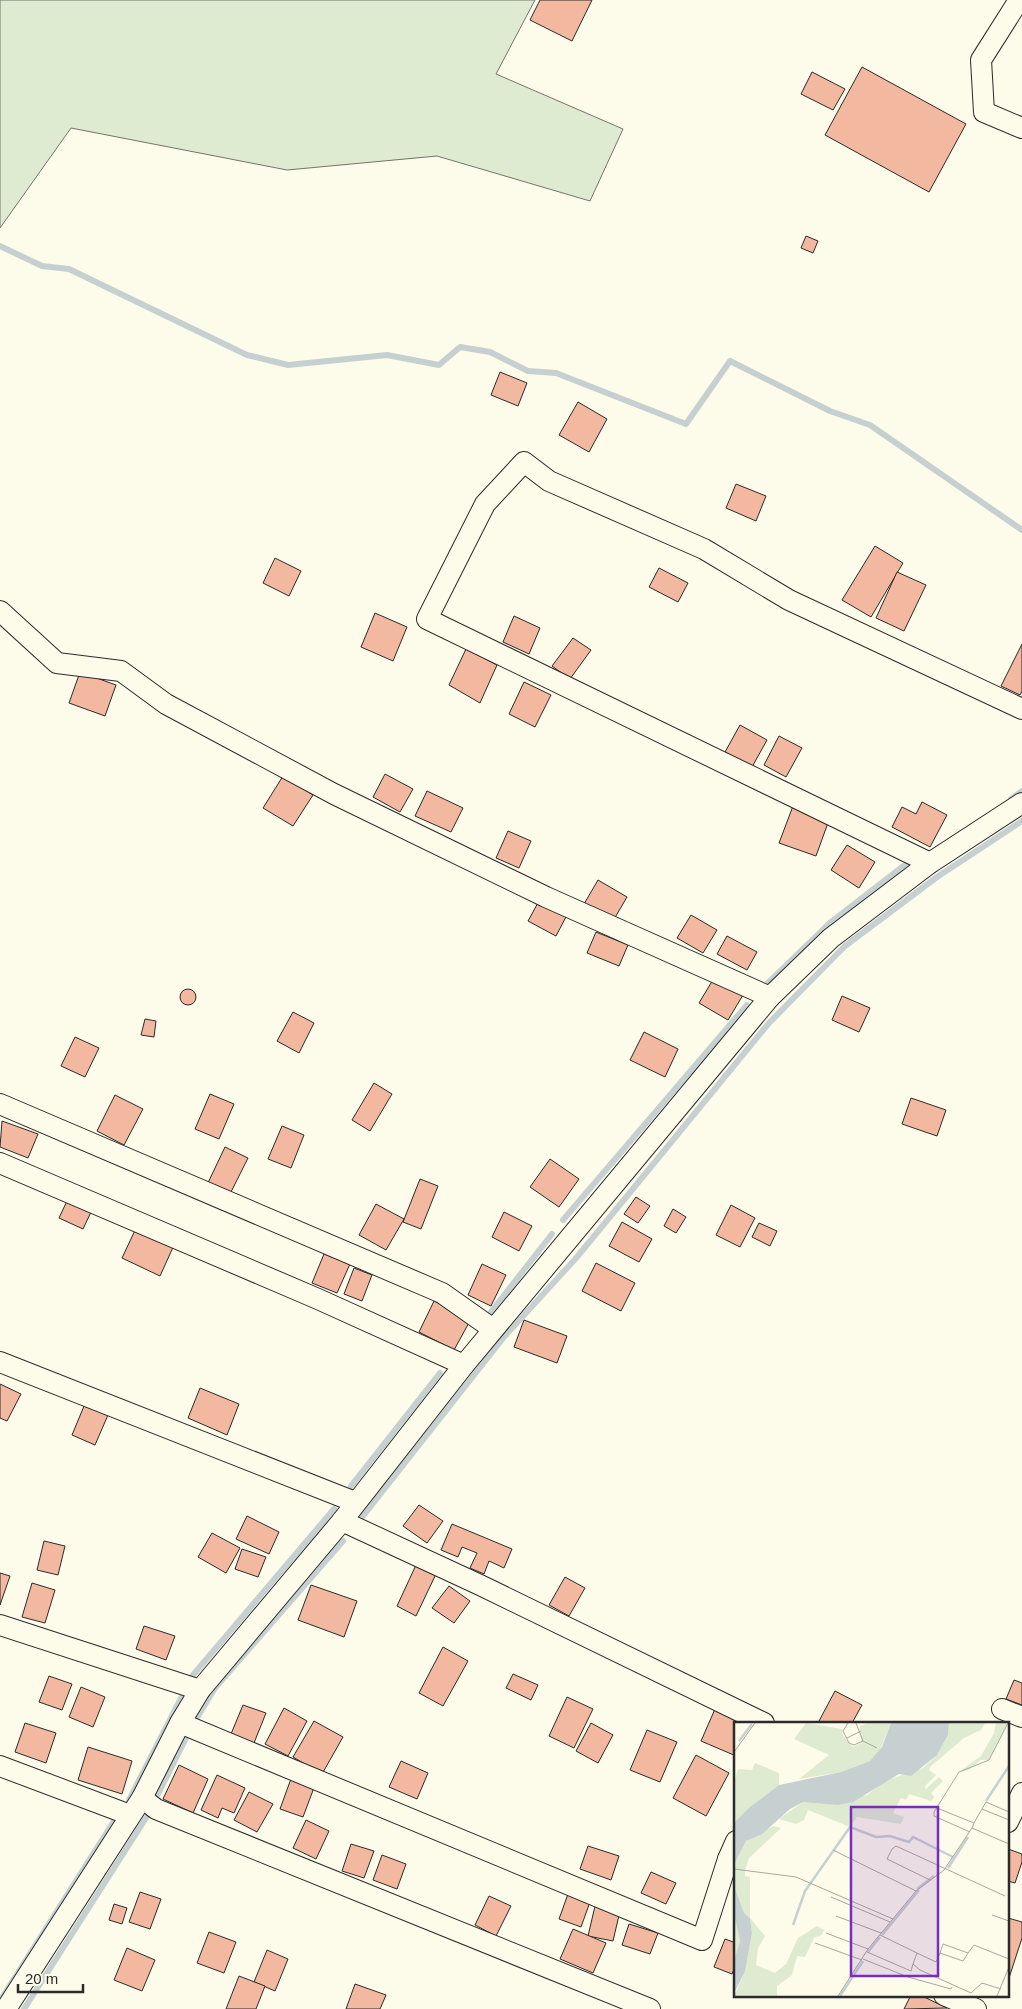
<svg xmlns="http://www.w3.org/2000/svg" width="1022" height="2009" viewBox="0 0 1022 2009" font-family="Arial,sans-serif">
	<rect width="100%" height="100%" fill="#fdfbea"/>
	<path fill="#deebd1" stroke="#74746e" d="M 0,0 L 535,0 L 496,74 L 623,129 L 590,201 L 437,156 L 287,170 L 71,128 L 0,228 Z"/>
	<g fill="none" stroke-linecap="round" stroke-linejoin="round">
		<g stroke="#c7d0d0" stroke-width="6">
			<path d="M 0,246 L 42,266 L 69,269 L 247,355 L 288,365 L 387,355 L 439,365 L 460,347 L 490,352 L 528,371 L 556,373 L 686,424 L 730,361 L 830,411 L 870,425 L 1022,530"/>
			<path d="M 1011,799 L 1022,791"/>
			<path d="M 768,983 L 831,922 L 902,867 L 914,861"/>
			<path d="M 563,1220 L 747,1005"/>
			<path d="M 491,1312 L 552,1234"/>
			<path d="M 351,1486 L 440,1373"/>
			<path d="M 363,1516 L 504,1337 L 577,1257 L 769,1023 L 845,946 L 937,877 L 1022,821"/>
			<path d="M 193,1675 L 334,1509"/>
			<path d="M 198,1716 L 215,1688 L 343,1541"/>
			<path d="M 158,1794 L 186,1738"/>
			<path d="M 129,1800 L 181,1698"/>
			<path d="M 2,1998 L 114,1821"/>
			<path d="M 24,2009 L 146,1818"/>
		</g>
	</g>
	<g fill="#f2b8a0" stroke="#2b2b2b">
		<path d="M 540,0 L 592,0 L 572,41 L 530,20 Z"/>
		<path d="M 862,67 L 966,124 L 929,192 L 825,135 Z"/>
		<path d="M 812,72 L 845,89 L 833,110 L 801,94 Z"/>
		<path d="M 806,236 L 818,241 L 813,253 L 801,248 Z"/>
		<path d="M 500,372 L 527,383 L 518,406 L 491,395 Z"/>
		<path d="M 578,402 L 607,419 L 589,452 L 559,435 Z"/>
		<path d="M 736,484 L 766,496 L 756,521 L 726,508 Z"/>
		<path d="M 875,546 L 903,563 L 871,617 L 842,600 Z"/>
		<path d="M 275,558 L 301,571 L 289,596 L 263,583 Z"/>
		<path d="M 659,568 L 688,583 L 678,602 L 649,587 Z"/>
		<path d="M 897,572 L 926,585 L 904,631 L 876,618 Z"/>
		<path d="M 375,613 L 407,627 L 393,661 L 361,647 Z"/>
		<path d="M 514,616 L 540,628 L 529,654 L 503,642 Z"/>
		<path d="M 573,638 L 591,650 L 570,679 L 552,666 Z"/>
		<path d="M 1022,644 L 1022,691 L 1020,695 L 1001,686 Z"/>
		<path d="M 466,649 L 497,665 L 480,703 L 449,685 Z"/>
		<path d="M 80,672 L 116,685 L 105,716 L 69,703 Z"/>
		<path d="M 524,682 L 551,695 L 535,727 L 509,714 Z"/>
		<path d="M 740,725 L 767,740 L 752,767 L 725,752 Z"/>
		<path d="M 779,736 L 802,748 L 786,777 L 764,765 Z"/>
		<path d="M 385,774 L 413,789 L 400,812 L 373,797 Z"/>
		<path d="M 283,776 L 313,795 L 293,826 L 263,808 Z"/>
		<path d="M 427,791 L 463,808 L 451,832 L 415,816 Z"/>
		<path d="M 922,802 L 947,815 L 930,847 L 892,827 L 902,807 L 916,814 Z"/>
		<path d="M 793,806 L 829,820 L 816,856 L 779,843 Z"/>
		<path d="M 508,831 L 531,841 L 519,868 L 496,858 Z"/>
		<path d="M 847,845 L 875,862 L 859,888 L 831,870 Z"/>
		<path d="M 598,880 L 627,897 L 613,921 L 584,904 Z"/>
		<path d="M 540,899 L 567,915 L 556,936 L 528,921 Z"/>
		<path d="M 691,915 L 717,930 L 703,953 L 677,938 Z"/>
		<path d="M 596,932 L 628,945 L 619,966 L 587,953 Z"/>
		<path d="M 727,936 L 757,952 L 747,970 L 717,954 Z"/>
		<path d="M 714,978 L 743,995 L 728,1020 L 699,1003 Z"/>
		<circle cx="188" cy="997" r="8"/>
		<path d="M 842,996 L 870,1008 L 859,1032 L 832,1020 Z"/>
		<path d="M 293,1012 L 314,1023 L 299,1053 L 277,1041 Z"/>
		<path d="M 145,1019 L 156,1021 L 154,1037 L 141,1035 Z"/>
		<path d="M 644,1032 L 678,1049 L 665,1077 L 630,1060 Z"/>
		<path d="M 75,1037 L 99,1048 L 85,1077 L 61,1066 Z"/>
		<path d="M 374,1083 L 392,1094 L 370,1131 L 352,1120 Z"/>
		<path d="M 210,1094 L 234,1104 L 219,1139 L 195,1129 Z"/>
		<path d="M 115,1095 L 143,1109 L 124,1145 L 97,1131 Z"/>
		<path d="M 911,1098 L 946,1110 L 937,1136 L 902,1124 Z"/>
		<path d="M 2,1121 L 38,1134 L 28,1158 L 0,1147 Z"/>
		<path d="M 282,1126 L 304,1135 L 291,1168 L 268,1159 Z"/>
		<path d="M 225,1147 L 248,1158 L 229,1196 L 206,1187 Z"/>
		<path d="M 550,1159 L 579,1179 L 559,1207 L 530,1187 Z"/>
		<path d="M 420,1179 L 438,1186 L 421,1229 L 403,1222 Z"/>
		<path d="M 636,1197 L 650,1206 L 638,1223 L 624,1214 Z"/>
		<path d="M 67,1201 L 91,1212 L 83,1229 L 59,1218 Z"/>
		<path d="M 376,1204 L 404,1219 L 386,1250 L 359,1235 Z"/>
		<path d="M 731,1205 L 755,1218 L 740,1247 L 716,1235 Z"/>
		<path d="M 673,1209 L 686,1217 L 676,1233 L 664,1226 Z"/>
		<path d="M 504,1212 L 532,1226 L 519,1251 L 492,1237 Z"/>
		<path d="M 622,1222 L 652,1239 L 639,1262 L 609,1246 Z"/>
		<path d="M 759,1223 L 777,1231 L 770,1246 L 752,1237 Z"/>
		<path d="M 137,1226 L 175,1243 L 160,1276 L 122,1258 Z"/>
		<path d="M 324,1254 L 350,1264 L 337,1293 L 312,1283 Z"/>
		<path d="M 596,1263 L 635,1283 L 621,1311 L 582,1291 Z"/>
		<path d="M 482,1264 L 506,1275 L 491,1306 L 468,1295 Z"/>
		<path d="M 354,1268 L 372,1275 L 362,1301 L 344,1294 Z"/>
		<path d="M 434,1301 L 471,1319 L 454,1350 L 419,1332 Z"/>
		<path d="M 524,1320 L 567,1336 L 557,1363 L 514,1347 Z"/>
		<path d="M 0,1384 L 21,1394 L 7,1421 L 0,1418 Z"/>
		<path d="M 200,1388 L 239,1404 L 227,1435 L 188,1418 Z"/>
		<path d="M 84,1406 L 108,1415 L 95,1445 L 72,1435 Z"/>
		<path d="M 419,1505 L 443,1521 L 427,1543 L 403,1526 Z"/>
		<path d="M 247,1516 L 279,1532 L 269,1554 L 236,1539 Z"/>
		<path d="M 452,1524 L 512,1549 L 504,1568 L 489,1561 L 484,1574 L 470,1568 L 477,1553 L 462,1547 L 458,1557 L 441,1550 Z"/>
		<path d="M 212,1533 L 240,1548 L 226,1573 L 198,1557 Z"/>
		<path d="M 44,1541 L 65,1546 L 58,1575 L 37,1570 Z"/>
		<path d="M 242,1549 L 266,1557 L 258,1577 L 235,1569 Z"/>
		<path d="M 416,1565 L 436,1574 L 416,1616 L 397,1606 Z"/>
		<path d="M 0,1573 L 10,1576 L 0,1605 Z"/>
		<path d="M 565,1577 L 585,1588 L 569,1616 L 549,1605 Z"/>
		<path d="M 32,1583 L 55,1590 L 45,1623 L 22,1617 Z"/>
		<path d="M 311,1585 L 357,1601 L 344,1637 L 298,1620 Z"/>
		<path d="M 449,1586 L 470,1601 L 454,1623 L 432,1608 Z"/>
		<path d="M 144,1626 L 175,1636 L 166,1660 L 136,1649 Z"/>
		<path d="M 443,1647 L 468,1661 L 443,1706 L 419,1693 Z"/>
		<path d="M 513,1674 L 538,1685 L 531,1700 L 506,1688 Z"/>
		<path d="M 49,1676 L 72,1684 L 62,1710 L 39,1702 Z"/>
		<path d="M 1014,1680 L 1022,1683 L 1022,1705 L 1006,1699 Z"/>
		<path d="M 81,1687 L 105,1697 L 93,1727 L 69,1717 Z"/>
		<path d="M 835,1691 L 862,1705 L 852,1723 L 823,1723 L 819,1721 Z"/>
		<path d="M 567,1697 L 593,1709 L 574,1748 L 549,1736 Z"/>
		<path d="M 243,1705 L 266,1713 L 254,1743 L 231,1734 Z"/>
		<path d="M 284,1708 L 307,1721 L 288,1756 L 265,1744 Z"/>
		<path d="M 715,1709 L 748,1723 L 736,1723 L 736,1756 L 701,1741 Z"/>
		<path d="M 314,1721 L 343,1737 L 322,1774 L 293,1757 Z"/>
		<path d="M 25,1723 L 56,1733 L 46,1763 L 15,1752 Z"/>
		<path d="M 591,1723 L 613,1735 L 598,1763 L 576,1751 Z"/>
		<path d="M 647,1730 L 677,1742 L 660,1782 L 630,1770 Z"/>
		<path d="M 88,1747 L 132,1761 L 122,1794 L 78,1780 Z"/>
		<path d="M 696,1755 L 729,1773 L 706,1816 L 673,1798 Z"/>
		<path d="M 401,1761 L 428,1773 L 417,1799 L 389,1787 Z"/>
		<path d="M 179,1765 L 208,1779 L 193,1813 L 163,1799 Z"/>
		<path d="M 217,1775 L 245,1788 L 234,1813 L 222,1808 L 218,1818 L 201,1810 Z"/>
		<path d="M 292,1776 L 315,1785 L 303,1817 L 280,1809 Z"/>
		<path d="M 249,1792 L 273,1804 L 257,1832 L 234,1820 Z"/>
		<path d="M 306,1820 L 329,1831 L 316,1859 L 293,1848 Z"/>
		<path d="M 351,1844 L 374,1851 L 364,1878 L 342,1871 Z"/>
		<path d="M 588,1846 L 619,1856 L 611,1880 L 580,1869 Z"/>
		<path d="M 1008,1849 L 1022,1854 L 1022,1862 L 1015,1883 L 1008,1881 Z"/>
		<path d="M 382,1855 L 406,1864 L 397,1889 L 373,1880 Z"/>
		<path d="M 651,1872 L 676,1883 L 666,1904 L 641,1893 Z"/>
		<path d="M 140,1892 L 161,1899 L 150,1929 L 129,1922 Z"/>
		<path d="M 568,1894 L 590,1902 L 581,1927 L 559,1919 Z"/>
		<path d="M 489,1896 L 511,1906 L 496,1936 L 475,1925 Z"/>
		<path d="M 114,1904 L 127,1908 L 122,1924 L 109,1920 Z"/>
		<path d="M 595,1906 L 620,1911 L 613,1941 L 588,1936 Z"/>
		<path d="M 1008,1918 L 1022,1922 L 1022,1938 L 1009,1978 Z"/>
		<path d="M 629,1924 L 658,1933 L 650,1954 L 622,1945 Z"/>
		<path d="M 573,1929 L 606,1943 L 593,1973 L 560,1959 Z"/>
		<path d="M 209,1932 L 236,1942 L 224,1973 L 197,1963 Z"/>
		<path d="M 725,1939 L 736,1943 L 736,1964 L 732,1974 L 714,1967 Z"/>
		<path d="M 127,1948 L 155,1960 L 142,1991 L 114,1980 Z"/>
		<path d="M 267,1950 L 288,1959 L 275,1991 L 254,1982 Z"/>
		<path d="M 239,1976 L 265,1986 L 256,2009 L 226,2009 Z"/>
		<path d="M 355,1984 L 386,1995 L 380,2009 L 346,2009 Z"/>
		<path d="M 911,1995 L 920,1995 L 947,2008 L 904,2009 Z"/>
	</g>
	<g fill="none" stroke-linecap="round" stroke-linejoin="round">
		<defs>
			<g id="minor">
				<path d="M 1019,0 L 981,60 L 984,112 L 1022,128"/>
				<path d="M 0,611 L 57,663 L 121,671 L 166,704 L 334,794 L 546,897 L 770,997"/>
				<path d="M 930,863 L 427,619 L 485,504 L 524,462 L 549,481 L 704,549 L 789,600 L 1022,709"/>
				<path d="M 0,1104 L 442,1293 L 493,1329"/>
				<path d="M 0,1163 L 318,1299 L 464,1365"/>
				<path d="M 0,1362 L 355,1502"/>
				<path d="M 342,1521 L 480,1585 L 764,1723"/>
				<path d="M 0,1625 L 200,1690"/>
				<path d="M 1002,1709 L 1022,1717"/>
				<path d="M 180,1723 L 702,1940 L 728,1859 L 736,1864"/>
				<path d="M 0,1766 L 130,1815"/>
				<path d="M 142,1798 L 156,1809 L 650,2009"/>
				<path d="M 1008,1822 L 1022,1793"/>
				<path d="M 728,1859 L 736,1841"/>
				<path d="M 944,1995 L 976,2009"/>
				<path d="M 6,2009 L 142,1798 L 180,1723 L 200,1690 L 342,1521 L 464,1365 L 770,997 L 831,938 L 930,863 L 1022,803"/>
			</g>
		</defs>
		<use href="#minor" stroke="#2b2b2b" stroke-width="22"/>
		<use href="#minor" stroke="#fdfbea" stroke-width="20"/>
	</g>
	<g transform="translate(734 1722)">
		<rect width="275" height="275" fill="#fdfbea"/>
		<path d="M 72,1 L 108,7 L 109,14 L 119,25 L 127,21 L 126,4 L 135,1 L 157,1 L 145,30 L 136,39 L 107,50 L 65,57 L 95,33 L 60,17 ZM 215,1 L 251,1 L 247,8 L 230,16 L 196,45 L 195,48 L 202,53 L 191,64 L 192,67 L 205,55 L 209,59 L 197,71 L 200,75 L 197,79 L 175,72 L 172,78 L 167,76 L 159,91 L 170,95 L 167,102 L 123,95 L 116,105 L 74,88 L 70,98 L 62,102 L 45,97 L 69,80 L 133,73 L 151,59 L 189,46 L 203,33 L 214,13 ZM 262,1 L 274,1 L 255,38 L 247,38 L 235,48 L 225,50 L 247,34 L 260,11 ZM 21,41 L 45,51 L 45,63 L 0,101 L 0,61 L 4,47 L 18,48 ZM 39,104 L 47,106 L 15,136 L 11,148 L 11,154 L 16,155 L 16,196 L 31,214 L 24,226 L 22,243 L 41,251 L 52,242 L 64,216 L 83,204 L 90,208 L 88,213 L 80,216 L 71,235 L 63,234 L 58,253 L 43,264 L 43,274 L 0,274 L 11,250 L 18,211 L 16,196 L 10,191 L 1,170 L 0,143 L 12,119 ZM 0,192 L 6,219 L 0,238 Z" fill="#deebd1"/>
		<path d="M 157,1 L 215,1 L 214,13 L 203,33 L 177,54 L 165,52 L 119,80 L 104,83 L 69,80 L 56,87 L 28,112 L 12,119 L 0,143 L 0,101 L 16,85 L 45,63 L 107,50 L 136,39 L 148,25 ZM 0,164 L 10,191 L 16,196 L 18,211 L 11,250 L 0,271 L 0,238 L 6,219 L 0,192 Z" fill="#c7d0d0"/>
		<path fill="none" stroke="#c7d0d0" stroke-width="2.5" d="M 5,19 L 18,2M 252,79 L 275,44M 214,146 L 234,115M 183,167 L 200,154M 59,203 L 71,169 L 116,105 L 142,115 L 156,114 L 175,120 L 179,115 L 219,135M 148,213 L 185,168M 134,230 L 146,215M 106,274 L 129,239"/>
		<path fill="none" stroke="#a9a89e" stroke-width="1" d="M 114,1 L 109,9 L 115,21 L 120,23 L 129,19M 122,1 L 129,19 L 143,26M 113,16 L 127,9M 0,30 L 21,1M 203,86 L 240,101 L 238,106M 248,87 L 275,98M 240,101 L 252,80 L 275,90M 236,110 L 200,94 L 200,90 L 225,50 L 255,38 L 274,1M 99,128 L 182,169M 0,147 L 62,155 L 159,197M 196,158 L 153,137 L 158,127 L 162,124 L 271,174M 97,175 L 156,200M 258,193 L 275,199M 102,194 L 147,211M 92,211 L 134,227M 146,213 L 183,231M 81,221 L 128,238M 133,230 L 177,249 L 179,242 L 186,248 L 237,271 L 248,261 L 267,267M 234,231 L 209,222 L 206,231 L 229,239 L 234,231 L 240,223 L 275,237M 129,237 L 174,255 L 217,267 L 218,265M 179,242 L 183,231 L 202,240 L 206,231M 104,274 L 134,227 L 182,169 L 210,148 L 238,106 L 275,122M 263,274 L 275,245"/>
		<path fill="#7b2cbf" fill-opacity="0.15" stroke="#7b2cbf" stroke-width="2.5" d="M 117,85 L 204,85 L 204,254 L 117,254 Z"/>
		<rect width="275" height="275" fill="none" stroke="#2b2b2b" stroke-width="2.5"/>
	</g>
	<path d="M18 1984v8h65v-8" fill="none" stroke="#2b2b2b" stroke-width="2.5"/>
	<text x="25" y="1984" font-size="15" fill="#2b2b2b" stroke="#fdfbea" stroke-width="4" paint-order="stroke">20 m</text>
</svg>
